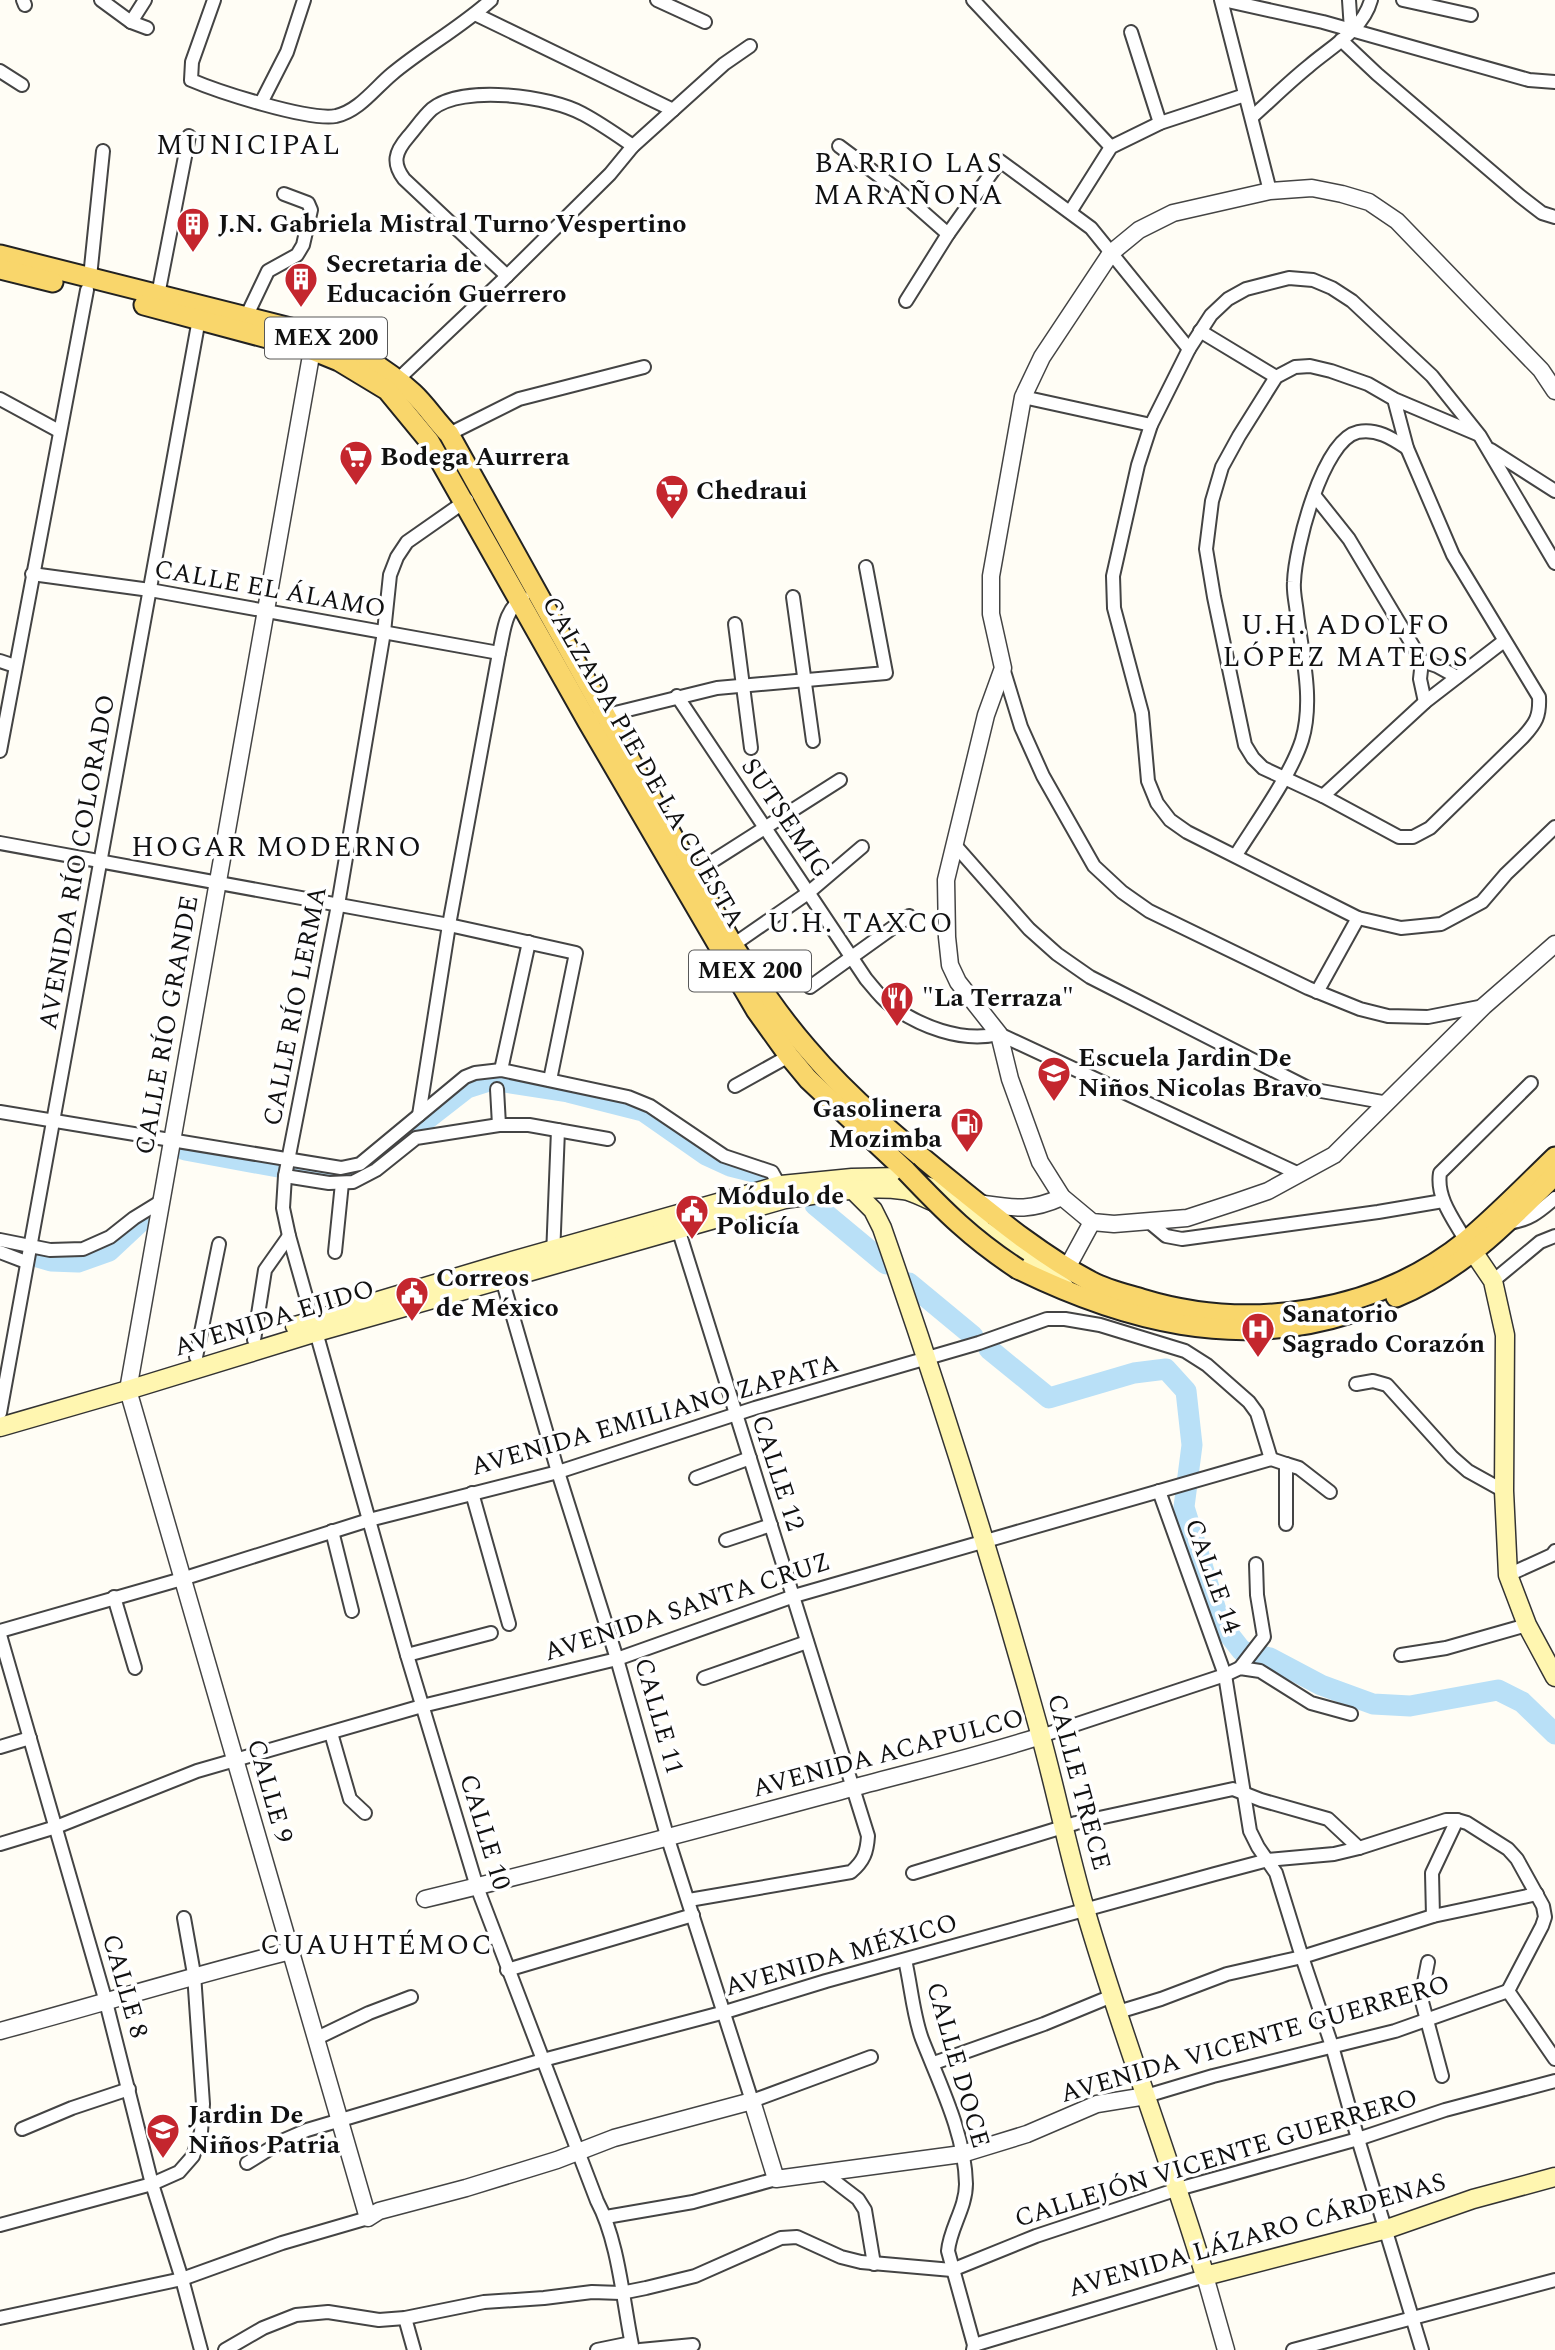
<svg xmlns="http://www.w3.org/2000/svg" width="1555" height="2350" viewBox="0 0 1555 2350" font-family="Spectral,serif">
	<rect width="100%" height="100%" fill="#fffdf5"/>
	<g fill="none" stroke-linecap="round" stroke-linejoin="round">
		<g stroke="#b9e0f7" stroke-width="21">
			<path d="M 185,1150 L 300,1171 L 345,1176 L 363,1169 L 467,1088 L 492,1080 L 568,1092 L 643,1111 L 706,1155 L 730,1166 L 758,1173"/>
			<path d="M 815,1205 L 886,1264"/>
			<path d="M 0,1246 L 51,1261 L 78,1262 L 109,1251 L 139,1223"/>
			<path d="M 909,1283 L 973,1336"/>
			<path d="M 989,1349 L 1049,1398 L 1134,1373 L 1166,1369 L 1186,1391 L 1192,1445 L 1184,1507 L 1220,1623 L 1242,1651 L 1270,1658 L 1321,1685 L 1373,1704 L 1410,1706 L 1498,1690 L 1522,1702 L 1555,1734"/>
		</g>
		<defs>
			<g id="minor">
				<path d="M 23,0 L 25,5"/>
				<path d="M 101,0 L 131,22 L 147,28"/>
				<path d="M 214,0 L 192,62 L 191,80 C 219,92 309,121 336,116 C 359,111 375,88 392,74 C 423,48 460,28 491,0"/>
				<path d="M 657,0 L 705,22"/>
				<path d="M 973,0 L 1111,147"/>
				<path d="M 1221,0 L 1270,191"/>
				<path d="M 1223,0 L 1323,22 L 1529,80 L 1555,82"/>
				<path d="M 1349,0 L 1351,30"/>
				<path d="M 1403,0 L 1471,15"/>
				<path d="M 475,14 L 673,110"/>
				<path d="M 131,22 L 145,0"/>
				<path d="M 1131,32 L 1160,123"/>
				<path d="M 1341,40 L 1377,74 L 1520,196 L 1542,213 L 1555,217"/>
				<path d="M 0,71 L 22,85"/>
				<path d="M 261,103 L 287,52 L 304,0"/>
				<path d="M 1252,117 C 1271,100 1289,82 1309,66 C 1331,47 1363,30 1371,0"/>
				<path d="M 839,146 L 898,190 L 948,234"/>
				<path d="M 1070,212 L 1111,147 L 1160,123 L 1245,95"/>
				<path d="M 507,276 L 404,179 C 392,163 395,152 408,137 C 416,128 423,117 432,109 C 463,84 551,96 583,114 C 600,123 617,135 633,146"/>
				<path d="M 90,277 L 103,151"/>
				<path d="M 158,295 L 189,136"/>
				<path d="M 906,301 L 948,234 L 1000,161 L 1091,228 L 1189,349"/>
				<path d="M 247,315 L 268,271 L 297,255 L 303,245 L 311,210 L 308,203 L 284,194"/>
				<path d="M 1200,331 L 1276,377"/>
				<path d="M 392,385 L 507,276 L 610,174 L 633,146 L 724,64 L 750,46"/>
				<path d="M 1023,397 L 1151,425"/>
				<path d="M 0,399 L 59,431"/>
				<path d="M 1394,399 L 1407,448 L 1453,555 L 1539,697 C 1540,716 1536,723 1523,737 L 1430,828 L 1413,837 L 1399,837 L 1323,796 L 1263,768 L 1253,758 L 1245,745 L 1214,597 L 1206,549 L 1212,501 L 1222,467 L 1239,436 L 1276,377 L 1295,367 L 1310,366 L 1331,371 L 1368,384 L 1394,399 L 1477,434"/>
				<path d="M 449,434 L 519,399 L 644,367"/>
				<path d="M 1491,450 L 1555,491"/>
				<path d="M 1314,495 L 1349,539 L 1422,661 L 1420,679 L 1425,702"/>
				<path d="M 467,500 L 407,542 L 397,557 L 390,575 L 384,632 L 338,905 L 285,1176 L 283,1208 L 289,1236 L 407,1655 L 477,1887 L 597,2201 C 619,2242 623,2303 633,2350"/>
				<path d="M 1555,563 L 1480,436 L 1432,376 L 1352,301 L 1332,288 L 1313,280 L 1289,278 L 1246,289 L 1228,299 L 1211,315 L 1189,349 L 1151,425 L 1138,465 L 1113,576 L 1114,608 L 1142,713 L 1148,781 L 1157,803 L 1170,820 L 1187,832 L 1358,918 L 1401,928 L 1441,924 L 1482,902 L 1506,874 L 1555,827"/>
				<path d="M 32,574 L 150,590 L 499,653"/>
				<path d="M 793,597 L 813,741"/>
				<path d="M 735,624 L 751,748"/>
				<path d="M 0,661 L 15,666"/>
				<path d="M 1422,661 L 1437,666 L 1457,677"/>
				<path d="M 1003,668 L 1021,727 L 1043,776 L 1094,866 L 1122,892 L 1149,911 L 1308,988 L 1360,1009 L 1388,1016 L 1428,1017 L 1484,1006"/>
				<path d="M 677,696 L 866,979 C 873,987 880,997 889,1004 C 919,1026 961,1043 999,1034 L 1299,1174"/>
				<path d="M 599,717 L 717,688 L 886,673 L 866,567"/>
				<path d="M 0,751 L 87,290"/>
				<path d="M 1323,796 L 1425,702 L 1504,641"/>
				<path d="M 0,843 L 449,925 L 576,953 L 550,1080"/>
				<path d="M 954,844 L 1029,929 L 1057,954 L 1090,977 L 1310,1089 L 1388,1103"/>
				<path d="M 1236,855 C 1256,823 1291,775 1302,740 C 1314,700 1302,654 1297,614 C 1296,603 1293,592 1294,582 C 1295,549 1322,440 1358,432 C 1377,428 1393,439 1407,448"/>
				<path d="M 694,873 L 840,780"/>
				<path d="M 733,945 L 808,893 L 862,847"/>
				<path d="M 810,987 L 909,916"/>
				<path d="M 1317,992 L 1358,918"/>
				<path d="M 501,1070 L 529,942"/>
				<path d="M 735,1086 L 789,1056"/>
				<path d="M 497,1089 L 499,1125"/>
				<path d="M 0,1112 L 341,1168 L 360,1164 L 465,1077 L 475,1073 L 501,1070 L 628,1097 L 650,1106 L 724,1156 L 772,1172 L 783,1192"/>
				<path d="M 419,1115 L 449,925 L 499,653 C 504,632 504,610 523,598"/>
				<path d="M 285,1176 L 329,1183 L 353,1182 L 376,1170 L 416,1138 L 499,1125 L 529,1125 L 608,1139"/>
				<path d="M 1148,1221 L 1166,1236 L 1182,1239 L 1378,1212 L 1443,1201"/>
				<path d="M 676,1222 L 868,1836 C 867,1852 864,1861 851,1872 L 689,1900"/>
				<path d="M 1507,1223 C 1528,1221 1539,1212 1555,1198"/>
				<path d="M 0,1240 L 50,1250 L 83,1249 L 110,1237 L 134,1218 L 160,1202"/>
				<path d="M 1466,1241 C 1454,1220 1436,1198 1440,1173 L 1531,1083"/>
				<path d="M 0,1252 L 26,1262"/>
				<path d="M 335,1252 L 342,1183"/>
				<path d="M 553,1256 L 558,1130"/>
				<path d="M 500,1272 L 558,1472 L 617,1659 L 668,1839 L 752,2101 L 871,2057"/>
				<path d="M 1493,1281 L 1540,1242 L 1555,1236"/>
				<path d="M 254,1340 L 265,1270 L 289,1236"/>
				<path d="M 196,1357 L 219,1244"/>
				<path d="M 1356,1384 L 1373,1381 L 1387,1385 L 1452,1457 L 1468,1471 L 1504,1491"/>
				<path d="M 0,1413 L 199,319"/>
				<path d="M 1271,1459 L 1286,1464 L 1286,1524"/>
				<path d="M 1286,1464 L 1299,1468 L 1330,1492"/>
				<path d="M 696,1478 L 750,1458"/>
				<path d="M 1159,1491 L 1225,1675 L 1250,1831 L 1258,1847 L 1276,1873 L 1302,1957 L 1332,2046 L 1358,2139 L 1422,2350"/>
				<path d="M 472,1493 L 509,1624"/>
				<path d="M 332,1531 L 352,1611"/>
				<path d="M 726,1540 L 771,1525"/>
				<path d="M 1508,1575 L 1552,1555 L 1555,1551"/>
				<path d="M 114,1597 L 135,1668"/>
				<path d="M 0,1631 L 182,1579 L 369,1520 L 558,1472 L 755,1408 L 979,1343 L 1047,1319 L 1065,1319 L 1100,1325 L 1185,1351 L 1207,1365 L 1249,1402 L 1257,1413 L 1271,1459"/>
				<path d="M 0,1635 L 106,2002 L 152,2184 L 182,2279 L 201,2350"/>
				<path d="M 407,1655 L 491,1633"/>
				<path d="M 1401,1655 L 1446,1648 L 1527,1625"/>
				<path d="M 1240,1668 L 1264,1637 L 1257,1595 L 1256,1564"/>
				<path d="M 704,1678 L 807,1642"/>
				<path d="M 331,1733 L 350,1799 L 365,1813"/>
				<path d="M 1041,1736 L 1225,1675 L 1240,1668 L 1260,1671 L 1311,1703 L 1351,1714"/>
				<path d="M 0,1747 L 30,1738"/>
				<path d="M 0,1844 L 56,1827 L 197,1771 L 422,1706 L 617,1659 L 794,1596 L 1271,1459"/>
				<path d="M 913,1873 L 1076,1823 L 1233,1789 L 1261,1800 L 1328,1819 L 1359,1848"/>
				<path d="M 1433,1916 L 1432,1873 L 1457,1820"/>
				<path d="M 905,1960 C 911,1985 913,2015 922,2039 C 940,2085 965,2134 966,2184 C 966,2208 950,2228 948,2251 L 974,2345 L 973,2350"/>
				<path d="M 1428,1962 L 1421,1998 L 1442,2076"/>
				<path d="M 507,1970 L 693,1915"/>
				<path d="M 1118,2012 L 1161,1999 L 1227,1974 L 1302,1957 L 1433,1916 L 1537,1894"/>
				<path d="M 315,2039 L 369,2013 L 411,1997"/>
				<path d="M 934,2063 L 1044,2024 L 1112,1996"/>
				<path d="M 1146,2096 L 1213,2076 L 1395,2031 L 1508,1991"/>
				<path d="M 22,2129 L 72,2108 L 129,2089"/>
				<path d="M 247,2163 L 284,2140 L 307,2130 L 543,2060 L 725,2012 L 826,1981 L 1215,1874 L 1268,1860 L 1334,1854 L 1359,1848 L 1446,1820 L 1457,1820 L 1467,1823 L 1508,1849 L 1517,1859 L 1543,1906 L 1545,1917 L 1542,1926 L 1508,1991 L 1555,2059"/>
				<path d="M 824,2173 L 858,2199 L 865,2210 L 874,2264"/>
				<path d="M 606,2217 L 693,2202 L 776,2179"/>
				<path d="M 0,2225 L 152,2184 L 179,2172 L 193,2156 L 201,2132 L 203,2104 L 194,1974 L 184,1918"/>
				<path d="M 0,2318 L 182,2279 L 282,2243 L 368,2218"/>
				<path d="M 405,2318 L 414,2350"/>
				<path d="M 974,2345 L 1205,2276"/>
				<path d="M 225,2350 L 263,2328 L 296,2315 L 328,2312 L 379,2320 L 405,2318 L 484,2302 L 544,2298 L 592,2292 L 621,2293 L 646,2288 L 695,2276 L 781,2238 L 797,2237 L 841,2257 L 861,2262 L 952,2270 L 1036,2236 L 1178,2189 L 1358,2139 L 1445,2110 L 1555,2081"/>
				<path d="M 597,2350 L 631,2343"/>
				<path d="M 640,2350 L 693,2345"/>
				<path d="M 1293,2350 L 1555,2280"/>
			</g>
			<g id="tertiary">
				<path d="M 312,350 L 128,1390 L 368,2218 L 379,2211 L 466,2188 L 557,2160 L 614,2138 L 752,2101 L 776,2179 L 962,2154 L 1027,2134 L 1097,2104 L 1146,2096"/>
				<path d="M 1555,391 L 1541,370 L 1397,221 L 1369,202 L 1342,194 L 1312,188 L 1270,191 L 1173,213 L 1139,230 L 1111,253 L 1042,357 L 1023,397 L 991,576 L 991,614 L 1003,668 L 986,715 L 946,880 L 947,937 L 950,965 L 958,982 L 999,1034 L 1010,1079 L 1040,1162 L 1062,1197 L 1092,1222 L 1114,1224 L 1187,1218 L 1236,1202 L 1268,1191 L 1334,1155 L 1484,1006 L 1555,944"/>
				<path d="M 978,1203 C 1013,1208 1029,1212 1062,1197"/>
				<path d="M 1067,1268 L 1092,1222"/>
				<path d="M 425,1899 C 568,1865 710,1826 852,1788 C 915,1771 979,1756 1041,1736"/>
				<path d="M 0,2031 C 97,2005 193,1975 291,1951"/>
				<path d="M 1205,2276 L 1226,2350"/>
			</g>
			<g id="secondary">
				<path d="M 853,1190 L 873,1210 L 882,1228 C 940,1394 993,1563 1040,1733 C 1056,1791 1068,1851 1085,1909 C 1121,2033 1168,2153 1205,2276 L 1387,2229 L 1473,2199 L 1555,2177"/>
				<path d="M 959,1215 L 1046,1271 L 1065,1288"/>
				<path d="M 1466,1241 L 1493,1281 L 1505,1335 L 1504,1491 L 1508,1575 L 1527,1625 L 1555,1677"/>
				<path d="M 295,1326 L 498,1265 L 781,1185 L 852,1178 L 900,1177 L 947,1193 L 982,1216"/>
				<path d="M 0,1427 L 128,1390 L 317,1332 L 785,1199 C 823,1194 864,1185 903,1190 C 913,1191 924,1198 934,1202"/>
			</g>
			<g id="primary">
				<path d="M 0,255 L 314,334 C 351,348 383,366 413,393 C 426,405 436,421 449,434 L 733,945 C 756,981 779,1016 807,1048 C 851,1100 905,1144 958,1187 C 1000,1221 1044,1257 1092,1282 C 1107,1290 1125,1294 1142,1299 C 1250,1332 1377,1313 1466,1241 C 1497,1215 1526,1185 1555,1157"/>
				<path d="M 0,269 L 53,282"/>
				<path d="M 144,305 L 312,350 L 339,361 L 387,390 L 429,441 L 588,722 L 756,1010 L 789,1056 L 808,1079 L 906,1171"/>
				<path d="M 1018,1269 C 1124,1321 1236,1350 1351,1313"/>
				<path d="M 1396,1297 C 1462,1270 1506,1224 1555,1175"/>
			</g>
		</defs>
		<use href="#minor" stroke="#444" stroke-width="16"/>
		<use href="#tertiary" stroke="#444" stroke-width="19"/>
		<use href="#secondary" stroke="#333" stroke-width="21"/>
		<use href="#primary" stroke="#222" stroke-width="23"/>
		<use href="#minor" stroke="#fff" stroke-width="12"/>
		<use href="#tertiary" stroke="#fff" stroke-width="16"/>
		<use href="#secondary" stroke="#fff6b0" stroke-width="18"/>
		<use href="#primary" stroke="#f9d66b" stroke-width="19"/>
		<defs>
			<path id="primary-bridge" d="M 906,1171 C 944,1211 972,1239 1018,1269"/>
		</defs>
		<use href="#primary-bridge" stroke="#222" stroke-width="23" stroke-linecap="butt"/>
		<use href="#primary-bridge" stroke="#f9d66b" stroke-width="19"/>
	</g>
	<defs>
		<symbol id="building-pin" viewBox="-11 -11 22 30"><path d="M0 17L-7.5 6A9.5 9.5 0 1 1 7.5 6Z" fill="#c4262e" stroke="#fff"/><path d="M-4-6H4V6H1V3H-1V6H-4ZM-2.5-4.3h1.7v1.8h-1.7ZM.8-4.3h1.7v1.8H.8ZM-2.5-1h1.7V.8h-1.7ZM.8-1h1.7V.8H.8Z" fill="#fff"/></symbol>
		<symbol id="supermarket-pin" viewBox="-11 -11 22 30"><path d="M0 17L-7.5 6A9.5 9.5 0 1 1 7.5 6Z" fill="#c4262e" stroke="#fff"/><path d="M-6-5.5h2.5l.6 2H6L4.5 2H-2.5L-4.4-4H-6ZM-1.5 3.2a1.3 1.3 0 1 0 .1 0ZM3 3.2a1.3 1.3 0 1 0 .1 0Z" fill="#fff"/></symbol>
		<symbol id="restaurant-pin" viewBox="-11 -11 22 30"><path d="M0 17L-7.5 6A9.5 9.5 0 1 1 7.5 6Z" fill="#c4262e" stroke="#fff"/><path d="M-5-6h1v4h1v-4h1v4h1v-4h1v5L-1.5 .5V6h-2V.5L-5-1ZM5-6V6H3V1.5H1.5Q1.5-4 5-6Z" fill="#fff"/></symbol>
		<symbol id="school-pin" viewBox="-11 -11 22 30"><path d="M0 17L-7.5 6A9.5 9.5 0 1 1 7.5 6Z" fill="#c4262e" stroke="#fff"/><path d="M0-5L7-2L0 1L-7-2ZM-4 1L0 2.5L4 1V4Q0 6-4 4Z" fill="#fff"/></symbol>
		<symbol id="fuel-pin" viewBox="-11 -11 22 30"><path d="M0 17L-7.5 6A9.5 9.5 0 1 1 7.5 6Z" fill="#c4262e" stroke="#fff"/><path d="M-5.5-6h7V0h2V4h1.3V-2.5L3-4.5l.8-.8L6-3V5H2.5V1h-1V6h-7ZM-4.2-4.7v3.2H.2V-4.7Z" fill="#fff"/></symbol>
		<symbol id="civic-pin" viewBox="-11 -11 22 30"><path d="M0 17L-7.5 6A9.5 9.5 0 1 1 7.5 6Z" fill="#c4262e" stroke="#fff"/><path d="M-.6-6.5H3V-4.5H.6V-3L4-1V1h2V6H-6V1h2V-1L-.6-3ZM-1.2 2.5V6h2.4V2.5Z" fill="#fff"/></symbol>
		<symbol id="hospital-pin" viewBox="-11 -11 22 30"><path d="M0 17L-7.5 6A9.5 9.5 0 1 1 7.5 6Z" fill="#c4262e" stroke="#fff"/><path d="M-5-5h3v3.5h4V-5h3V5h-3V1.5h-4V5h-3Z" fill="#fff"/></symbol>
	</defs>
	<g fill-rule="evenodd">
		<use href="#building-pin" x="174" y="205" width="38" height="52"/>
		<use href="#building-pin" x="282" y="260" width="38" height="52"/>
		<use href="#supermarket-pin" x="337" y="438" width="38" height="52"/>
		<use href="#supermarket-pin" x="653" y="472" width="38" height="52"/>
		<use href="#restaurant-pin" x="878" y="979" width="38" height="52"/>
		<use href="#school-pin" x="1035" y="1054" width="38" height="52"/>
		<use href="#fuel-pin" x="948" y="1105" width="38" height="52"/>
		<use href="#civic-pin" x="673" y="1192" width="38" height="52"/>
		<use href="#civic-pin" x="393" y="1274" width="38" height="52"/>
		<use href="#hospital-pin" x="1239" y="1310" width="38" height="52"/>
		<use href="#school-pin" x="144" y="2111" width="38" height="52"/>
	</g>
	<g text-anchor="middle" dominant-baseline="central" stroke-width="7" stroke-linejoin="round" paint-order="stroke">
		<g fill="#fff" stroke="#585858" stroke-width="2">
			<rect x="265" y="317.5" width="122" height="41" rx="5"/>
			<rect x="689" y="950.5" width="122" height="41" rx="5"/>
		</g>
		<g font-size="24" font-weight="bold" fill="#111">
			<text x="326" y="338">MEX 200</text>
			<text x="750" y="971">MEX 200</text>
		</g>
		<g font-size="26" font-weight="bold" fill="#111" stroke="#fff" text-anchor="start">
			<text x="218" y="224">J.N. Gabriela Mistral Turno Vespertino</text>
			<text x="326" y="264">Secretaria de<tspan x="326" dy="30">Educación Guerrero</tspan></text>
			<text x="380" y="457">Bodega Aurrera</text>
			<text x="696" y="491">Chedraui</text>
			<text x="922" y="998">"La Terraza"</text>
			<text x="1078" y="1058">Escuela Jardin De<tspan x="1078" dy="30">Niños Nicolas Bravo</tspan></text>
			<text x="942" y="1109" text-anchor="end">Gasolinera<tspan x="942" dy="30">Mozimba</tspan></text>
			<text x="716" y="1196">Módulo de<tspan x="716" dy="30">Policía</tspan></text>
			<text x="436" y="1278">Correos<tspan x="436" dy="30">de México</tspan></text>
			<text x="1282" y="1314">Sanatorio<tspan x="1282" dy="30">Sagrado Corazón</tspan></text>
			<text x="188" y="2115">Jardin De<tspan x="188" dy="30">Niños Patria</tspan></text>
		</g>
		<g font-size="26" fill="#111" stroke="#fff">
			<text transform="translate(270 589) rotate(10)">CALLE EL ÁLAMO</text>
			<text transform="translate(643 762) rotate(60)">CALZADA PIE DE LA CUESTA</text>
			<text transform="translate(786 818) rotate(56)">SUTSEMIG</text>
			<text transform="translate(77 862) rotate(-80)">AVENIDA RÍO COLORADO</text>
			<text transform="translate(295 1006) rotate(-79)">CALLE RÍO LERMA</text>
			<text transform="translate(167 1025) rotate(-80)">CALLE RÍO GRANDE</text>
			<text transform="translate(274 1318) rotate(-17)">AVENIDA EJIDO</text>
			<text transform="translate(655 1415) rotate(-16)">AVENIDA EMILIANO ZAPATA</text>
			<text transform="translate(778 1473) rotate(72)">CALLE 12</text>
			<text transform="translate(1213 1576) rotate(70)">CALLE 14</text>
			<text transform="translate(687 1607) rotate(-18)">AVENIDA SANTA CRUZ</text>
			<text transform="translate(659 1716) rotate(74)">CALLE 11</text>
			<text transform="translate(888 1753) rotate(-15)">AVENIDA ACAPULCO</text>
			<text transform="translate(1079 1782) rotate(75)">CALLE TRECE</text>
			<text transform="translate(270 1791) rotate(74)">CALLE 9</text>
			<text transform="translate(485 1832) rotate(73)">CALLE 10</text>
			<text transform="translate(841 1955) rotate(-16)">AVENIDA MÉXICO</text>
			<text transform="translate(125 1986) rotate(74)">CALLE 8</text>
			<text transform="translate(1255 2039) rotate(-16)">AVENIDA VICENTE GUERRERO</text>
			<text transform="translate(958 2065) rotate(74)">CALLE DOCE</text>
			<text transform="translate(1216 2158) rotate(-17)">CALLEJÓN VICENTE GUERRERO</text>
			<text transform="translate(1257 2235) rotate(-16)">AVENIDA LÁZARO CÁRDENAS</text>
		</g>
		<g font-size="28" letter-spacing="2" fill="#111" stroke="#fff">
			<text x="249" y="145">MUNICIPAL</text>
			<text x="909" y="163">BARRIO LAS<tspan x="909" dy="32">MARAÑONA</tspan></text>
			<text x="1346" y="625">U.H. ADOLFO<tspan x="1346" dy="32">LÓPEZ MATEOS</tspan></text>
			<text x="277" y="847">HOGAR MODERNO</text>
			<text x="861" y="923">U.H. TAXCO</text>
			<text x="377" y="1945">CUAUHTÉMOC</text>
		</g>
	</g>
</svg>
